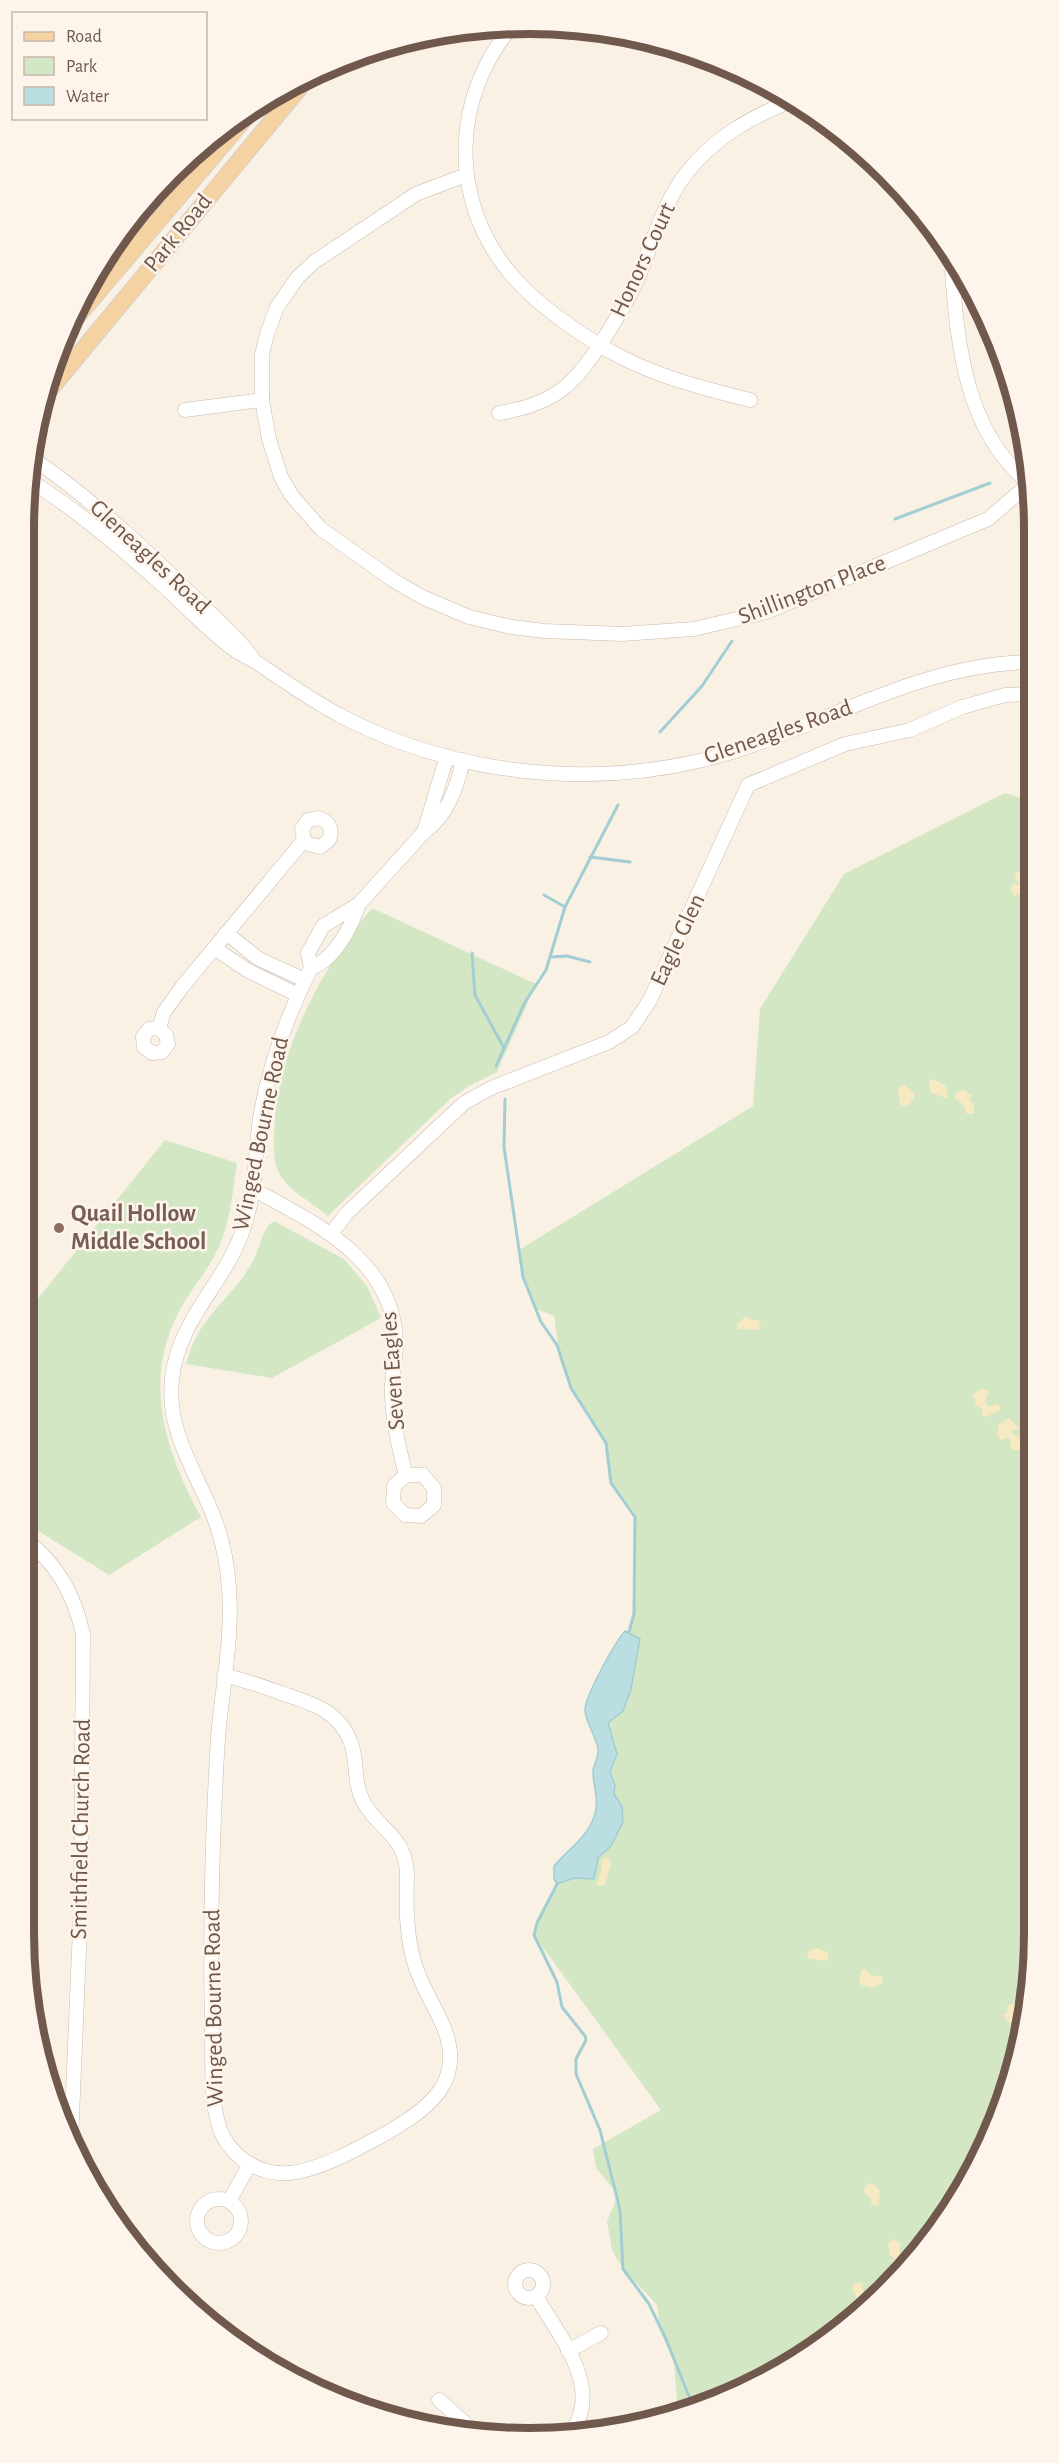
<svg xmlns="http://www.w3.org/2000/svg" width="1059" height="2463" viewBox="0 0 1059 2463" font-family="'Alegreya Sans',sans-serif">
	<rect width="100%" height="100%" fill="#faf1e5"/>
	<g fill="#d4e7c5">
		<path d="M 1005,793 L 1032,801 L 1035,1933 L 1008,2096 L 967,2186 L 910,2267 L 782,2371 L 692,2412 L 678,2415 L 674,2361 L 660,2330 L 657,2305 L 624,2270 L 612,2250 L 607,2221 L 615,2203 L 616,2192 L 596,2168 L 593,2149 L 661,2110 L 534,1935 C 541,1911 557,1893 558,1868 L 601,1829 L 603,1740 L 634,1614 L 635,1518 L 611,1483 L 606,1443 L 571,1388 L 560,1360 L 554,1316 L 534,1308 L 523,1277 L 519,1250 L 753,1106 L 760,1009 L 844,874 Z"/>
		<path d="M 372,908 L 536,984 L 497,1072 L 469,1086 L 449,1100 L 328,1216 C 313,1203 285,1189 278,1171 C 273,1160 274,1145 274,1134 C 276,1051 320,971 372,908 Z"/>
		<path d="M 165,1140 L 237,1163 C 232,1198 229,1234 210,1264 C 198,1283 183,1300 174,1322 C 144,1388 168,1457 201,1517 L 109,1575 L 24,1522 L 24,1316 Z"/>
		<path d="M 274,1221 L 344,1259 L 367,1286 L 381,1318 L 272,1378 L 186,1364 C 200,1312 230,1303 253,1261 C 259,1250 263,1227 274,1221 Z"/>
	</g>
	<g fill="#f7e9c2">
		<path d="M 1021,871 L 1029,888 L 1014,897 L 1010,887 L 1014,884 L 1021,885 L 1014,878 L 1016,873 Z"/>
		<path d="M 933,1079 L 946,1086 L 948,1098 L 931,1093 L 929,1081 Z"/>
		<path d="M 901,1085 L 905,1085 L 915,1095 L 910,1104 L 903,1106 L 900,1104 L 898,1090 Z"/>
		<path d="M 963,1090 L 972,1095 L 969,1099 L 974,1105 L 974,1114 L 967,1114 L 963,1104 L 955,1099 L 955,1094 Z"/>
		<path d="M 746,1316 L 752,1320 L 758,1320 L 761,1325 L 758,1330 L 738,1329 L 737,1324 Z"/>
		<path d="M 982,1388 L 989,1392 L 985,1400 L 988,1407 L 996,1404 L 1001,1407 L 1000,1410 L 986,1417 L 982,1416 L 983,1410 L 975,1405 L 976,1400 L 972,1395 Z"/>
		<path d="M 1009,1418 L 1019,1428 L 1010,1432 L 1025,1441 L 1019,1450 L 1011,1450 L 1009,1437 L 1002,1440 L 997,1435 L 999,1424 Z"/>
		<path d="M 608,1857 L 611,1864 L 605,1885 L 596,1885 L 601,1872 L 602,1860 Z"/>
		<path d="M 817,1948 L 829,1953 L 827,1961 L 807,1958 L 809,1950 Z"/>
		<path d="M 865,1969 L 871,1975 L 882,1977 L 883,1983 L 871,1988 L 859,1984 L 861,1970 Z"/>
		<path d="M 1015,2003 L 1023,2005 L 1021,2016 L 1017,2015 L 1013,2022 L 1009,2023 L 1003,2015 L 1007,2013 L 1007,2006 Z"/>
		<path d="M 870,2183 L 875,2185 L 880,2192 L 878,2206 L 872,2205 L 870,2197 L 864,2192 L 865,2186 Z"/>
		<path d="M 894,2239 L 901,2244 L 899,2251 L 903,2257 L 899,2266 L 891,2263 L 895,2258 L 890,2255 L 888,2244 Z"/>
		<path d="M 855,2283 L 862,2283 L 863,2290 L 867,2294 L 866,2302 L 857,2310 L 850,2305 L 851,2302 L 857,2299 L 852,2288 Z"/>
	</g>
	<path fill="#bbdee2" stroke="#a2ced3" stroke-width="1.5" d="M 625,1631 L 640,1639 L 631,1689 L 623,1711 L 608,1723 L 617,1754 L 610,1772 L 615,1785 L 614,1794 L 622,1806 L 623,1822 L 611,1846 L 598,1858 L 594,1879 L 574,1878 L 557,1884 L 554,1879 L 554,1866 C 568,1849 586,1839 594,1817 C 600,1801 593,1787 593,1772 C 593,1764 599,1758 598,1750 C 598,1740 586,1723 585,1711 C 583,1699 616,1641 625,1631 Z"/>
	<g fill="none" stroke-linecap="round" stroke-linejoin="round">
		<g stroke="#a2ced3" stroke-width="3">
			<path d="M 895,519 L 990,483"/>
			<path d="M 660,732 L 702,686 L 732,641"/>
			<path d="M 590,857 L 630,862"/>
			<path d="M 544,895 L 565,907"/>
			<path d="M 472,953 L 475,995 L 504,1048"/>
			<path d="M 551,957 L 567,956 L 590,962"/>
			<path d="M 496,1066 L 525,1002 L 546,970 L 565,907 L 618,805"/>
			<path d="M 505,1099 L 504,1147 L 523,1277 L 541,1322 L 557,1345 L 571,1388 L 606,1443 L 611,1483 L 635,1517 L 634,1614 L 629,1632"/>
			<path d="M 557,1884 L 537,1923 L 534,1935 L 557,1982 L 562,2007 L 585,2036 L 586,2040 L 576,2059 L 576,2074 L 600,2130 L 620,2210 L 623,2269 L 649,2304 L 665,2337 L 695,2411"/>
		</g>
		<defs>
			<g id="minor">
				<path d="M 512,26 C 452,98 449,198 509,272 C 536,305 587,340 625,359 C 665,379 707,389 750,400"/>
				<path d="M 466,175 L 416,194 L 314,262 L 298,277 L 277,307 L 267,334 L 262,355 L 262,400 L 269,439 L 281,477 L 292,496 L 321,529 L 393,580 L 422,597 L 469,617 L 511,627 L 545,631 L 622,634 L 694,629 L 766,612 L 988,519 L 1029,484"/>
				<path d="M 104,260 L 116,272"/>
				<path d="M 952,271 C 958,349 966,433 1031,485"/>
				<path d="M 185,410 L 262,400"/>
				<path d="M 499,413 C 556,404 575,384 605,337 C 617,318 629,299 638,278 C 653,242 662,206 685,175 C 712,139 748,119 788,102"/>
				<path d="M 35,460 C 110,512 173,577 238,640 L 252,657"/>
				<path d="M 32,482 C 77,510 119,546 158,581 C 182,602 203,626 228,645 C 236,652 247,657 256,662 C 284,681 311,700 341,716 C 450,773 583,789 703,760 C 813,733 915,663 1031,662"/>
				<path d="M 447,756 L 424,832 C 448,815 457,787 463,760"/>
				<path d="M 359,904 C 352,926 334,960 311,968 L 308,953 L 323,926 L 359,904 L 424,832"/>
				<path d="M 226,933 L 259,959 L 305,980"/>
				<path d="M 214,948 L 247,970 L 298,995"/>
				<path d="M 159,1028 L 149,1029 L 143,1037 L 144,1047 L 152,1053 L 162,1052 L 168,1044 L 166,1035 L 159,1028 L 164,1012 L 182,987 L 304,840 L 308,844 L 320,847 L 329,840 C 333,830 330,822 319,818 L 308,820 L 302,829 L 304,840"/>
				<path d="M 253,1189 C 319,1225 398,1262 396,1349 C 395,1361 393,1373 392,1385 C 391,1415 398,1446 406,1475 L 394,1486 L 393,1503 L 405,1515 L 421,1516 L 434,1505 L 434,1488 L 423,1475 L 406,1475"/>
				<path d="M 331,1234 L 347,1213 L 464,1103 L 491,1088 L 609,1042 L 632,1027 L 650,1000 L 748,785 L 845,744 L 910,730 L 962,707 L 1005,695 L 1031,694"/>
				<path d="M 24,1539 C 58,1563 75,1596 83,1635 L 81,1904 L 71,2140"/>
				<path d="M 224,1675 C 243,1680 262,1686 281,1693 C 311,1703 339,1710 351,1743 C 358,1762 353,1782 363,1801 C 378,1830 407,1836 407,1876 C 406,1907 406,1935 415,1965 C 422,1988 436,2007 444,2028 C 465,2081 430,2107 390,2131 C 363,2146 319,2171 289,2173 C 262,2175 236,2161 223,2136 C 209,2109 213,2059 212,2028 C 210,1931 212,1834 218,1738 C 222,1688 233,1638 229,1588 C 227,1558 220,1528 207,1501 C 189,1460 167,1426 172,1379 C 179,1317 226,1283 244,1227 C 256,1192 255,1155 260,1118 C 269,1064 287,1016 311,968"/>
				<circle cx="219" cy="2221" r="22"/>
				<path d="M 229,2201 L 250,2164"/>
				<circle cx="529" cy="2284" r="14"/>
				<path d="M 536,2296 C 559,2336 605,2389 570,2434"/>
				<path d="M 568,2351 L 601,2333"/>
				<path d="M 439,2400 L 474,2431"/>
			</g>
			<g id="major">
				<path d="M 70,325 L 252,110"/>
				<path d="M 47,393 L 311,74"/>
			</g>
		</defs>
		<use href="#minor" stroke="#cbb9ac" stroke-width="15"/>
		<use href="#major" stroke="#d7d0cd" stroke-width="18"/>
		<use href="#minor" stroke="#fff" stroke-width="14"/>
		<use href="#major" stroke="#f4d2a2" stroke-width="16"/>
	</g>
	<circle fill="#8d6e63" stroke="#fdf5eb" stroke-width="2" cx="59" cy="1228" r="6"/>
	<g text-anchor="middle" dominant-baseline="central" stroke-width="5" stroke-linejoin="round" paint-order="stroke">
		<g font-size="24" fill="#71584c" stroke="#fdf5eb">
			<text transform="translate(178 233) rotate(-51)">Park Road</text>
			<text transform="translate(643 260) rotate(-65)">Honors Court</text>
			<text transform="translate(150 557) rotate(43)">Gleneagles Road</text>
			<text transform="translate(812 590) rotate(-21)">Shillington Place</text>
			<text transform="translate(778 732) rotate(-19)">Gleneagles Road</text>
			<text transform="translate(678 940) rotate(-65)">Eagle Glen</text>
			<text transform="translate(261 1134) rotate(-78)">Winged Bourne Road</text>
			<text transform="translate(393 1371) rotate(-94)">Seven Eagles</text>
			<text transform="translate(81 1829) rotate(-89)">Smithfield Church Road</text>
			<text transform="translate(214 2008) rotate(-91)">Winged Bourne Road</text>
		</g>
		<g font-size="24" font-weight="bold" fill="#785e54" stroke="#fdf5eb" text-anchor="start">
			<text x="71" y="1214">Quail Hollow<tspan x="71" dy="28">Middle School</tspan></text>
		</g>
	</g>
	<path d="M0 0H1059V2463H0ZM529 34H529A495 495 0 0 1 1024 529V1933A495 495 0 0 1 529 2428H529A495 495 0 0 1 34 1933V529A495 495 0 0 1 529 34Z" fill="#fdf5eb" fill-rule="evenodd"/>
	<path fill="none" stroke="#71584c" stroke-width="8" d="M529 34H529A495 495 0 0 1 1024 529V1933A495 495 0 0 1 529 2428H529A495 495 0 0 1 34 1933V529A495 495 0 0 1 529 34Z"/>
	<rect x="12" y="12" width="195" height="108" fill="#fdf5eb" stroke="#c5b6ab" stroke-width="1.5"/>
	<rect x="24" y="32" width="30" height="9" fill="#f4d2a2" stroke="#c5b6ab" stroke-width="1.5"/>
	<text x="66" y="42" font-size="18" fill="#71584c">Road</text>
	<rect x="24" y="57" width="30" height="18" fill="#d4e7c5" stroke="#c5b6ab" stroke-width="1.5"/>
	<text x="66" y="72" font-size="18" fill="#71584c">Park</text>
	<rect x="24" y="87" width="30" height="18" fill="#bbdee2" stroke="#c5b6ab" stroke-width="1.5"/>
	<text x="66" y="102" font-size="18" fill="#71584c">Water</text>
</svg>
